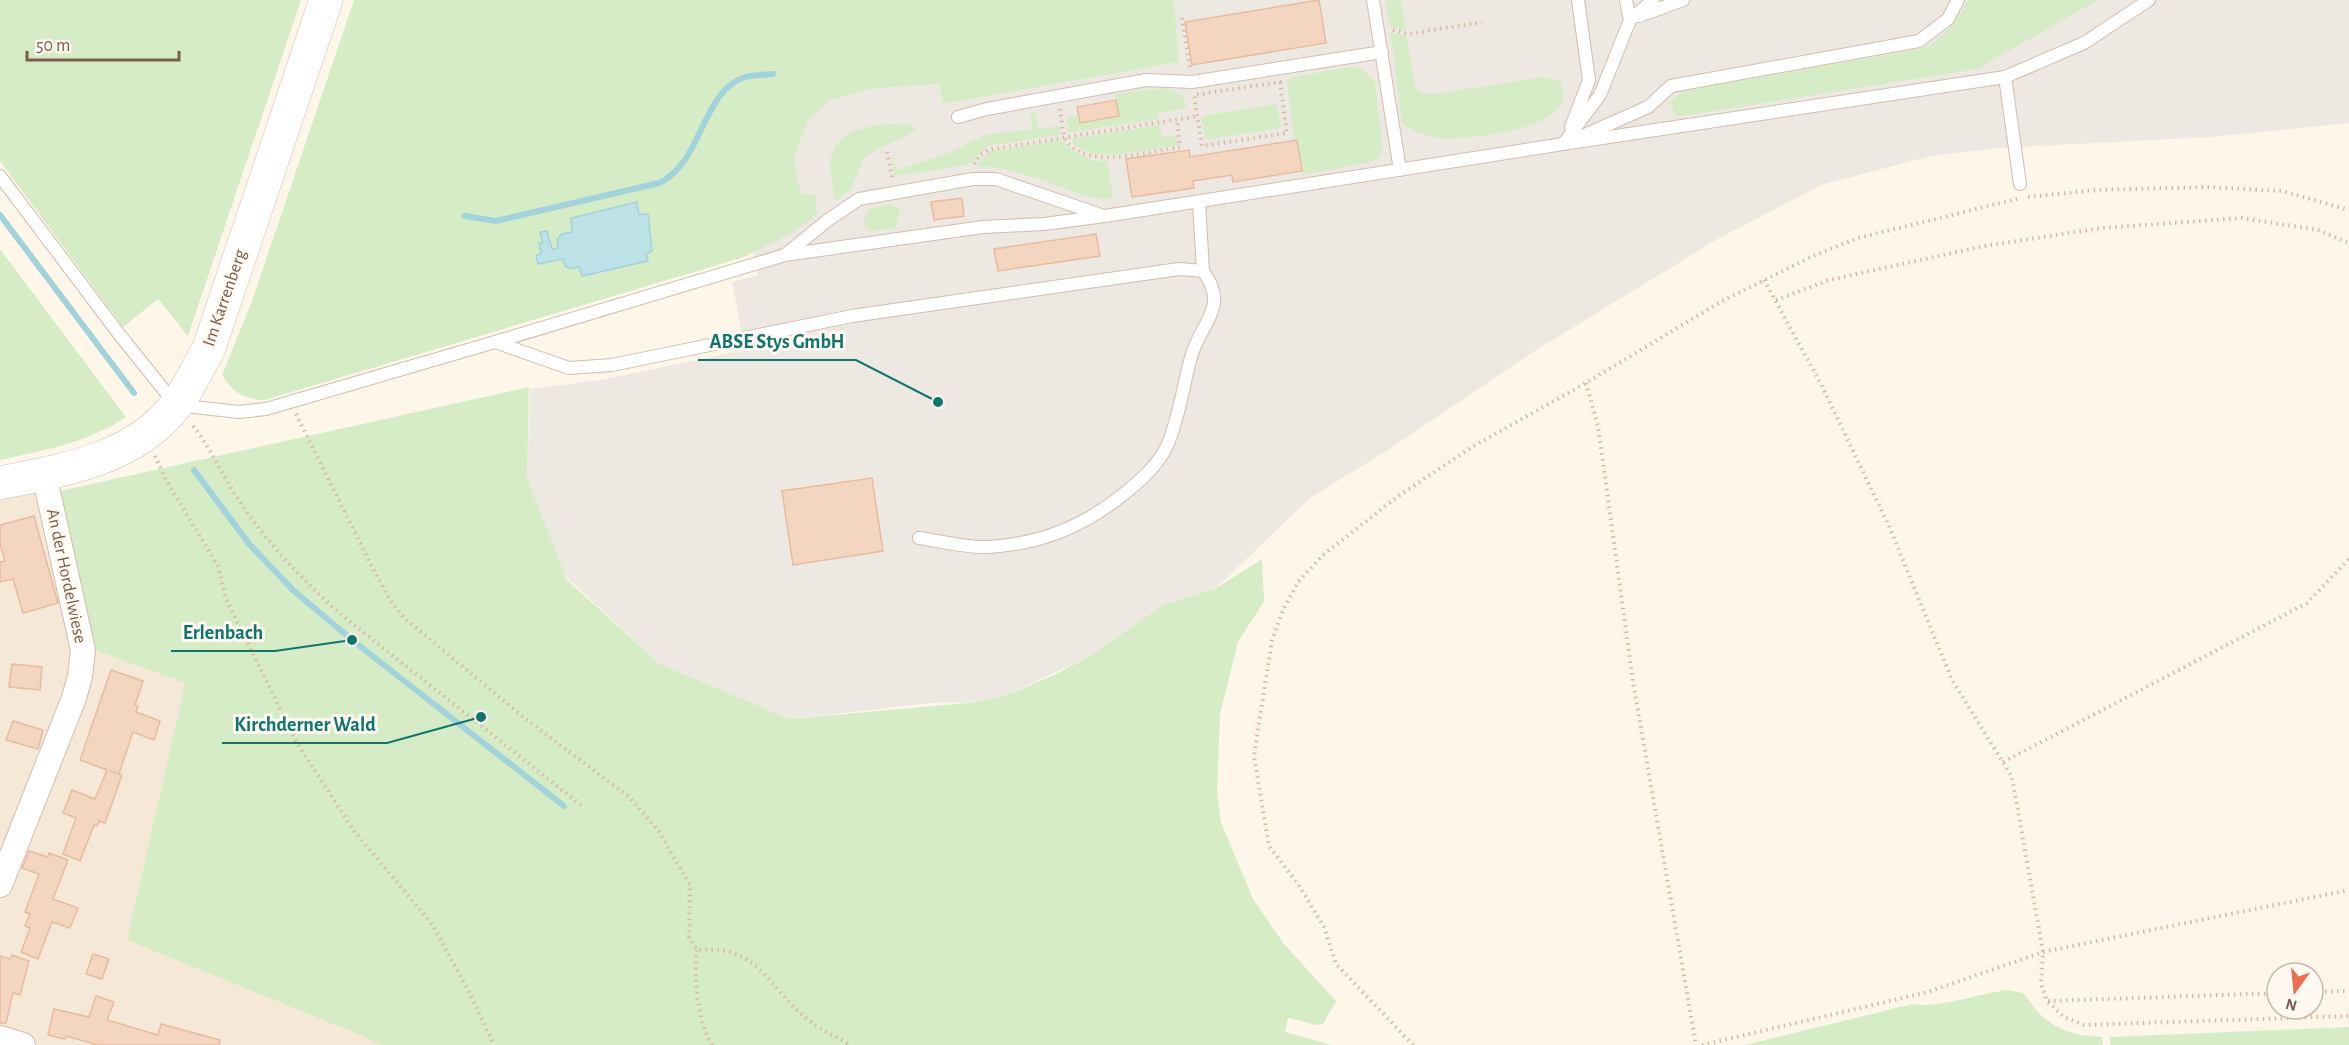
<svg xmlns="http://www.w3.org/2000/svg" width="2349" height="1045" viewBox="0 0 2349 1045" font-family="'Alegreya Sans',sans-serif">
	<rect width="100%" height="100%" fill="#fdf6e9"/>
	<path fill="#f5e8d7" d="M 0,478 L 56,492 L 89,648 L 185,683 L 127,940 L 367,1038 L 379,1045 L 0,1045 Z"/>
	<path fill="#eee8e2" d="M 1174,0 L 2349,0 L 2349,123 L 2212,137 L 1999,148 L 1931,156 L 1821,185 L 1716,240 L 1533,352 L 1388,450 L 1310,498 L 1215,589 L 1163,605 L 1088,657 L 1007,695 L 978,702 L 931,703 L 790,719 L 660,664 L 565,576 L 527,478 L 530,389 L 601,380 L 745,350 L 732,282 L 758,275 L 751,245 L 801,195 L 794,158 L 808,121 L 830,101 L 870,89 L 939,84 L 943,104 L 1179,62 Z"/>
	<g fill="#d6ecc6">
		<path d="M 0,0 L 301,0 L 188,336 L 158,299 L 123,327 L 0,161 Z"/>
		<path d="M 354,0 L 1174,0 L 1179,62 L 943,104 L 939,84 L 870,89 L 830,101 L 808,121 L 794,158 L 801,194 L 815,195 L 817,213 L 796,231 L 741,258 L 265,400 C 243,399 234,393 222,375 L 251,304 Z"/>
		<path d="M 1385,0 L 1401,0 L 1406,31 L 1389,26 Z"/>
		<path d="M 1968,0 L 2098,0 L 1977,69 L 1689,115 L 1679,116 L 1673,113 L 1671,101 L 1682,91 L 1926,48 C 1946,34 1957,21 1968,0 Z"/>
		<path d="M 1390,31 L 1406,36 L 1415,86 L 1420,92 L 1434,94 L 1543,77 L 1560,82 C 1584,129 1468,140 1440,138 C 1426,136 1412,132 1402,123 Z"/>
		<path d="M 1350,67 L 1362,69 L 1375,82 L 1383,149 L 1379,157 L 1371,162 L 1303,175 L 1297,140 L 1294,141 L 1287,80 L 1292,77 Z"/>
		<path d="M 1163,88 C 1177,91 1184,94 1187,108 L 1158,113 L 1159,119 L 1068,133 L 1066,117 L 1078,116 L 1080,123 L 1118,116 L 1115,94 Z"/>
		<path d="M 1277,104 L 1281,128 L 1205,140 L 1201,116 Z"/>
		<path d="M 1035,112 L 1038,129 L 1060,126 L 1061,135 L 987,146 L 968,165 L 894,176 L 891,157 L 898,170 L 951,152 L 985,135 L 1032,129 L 1030,113 Z"/>
		<path d="M 891,124 L 912,125 L 916,131 L 874,151 L 864,159 L 850,190 L 835,201 C 834,189 830,176 830,164 C 832,131 866,126 891,124 Z"/>
		<path d="M 1160,125 L 1162,137 L 1177,135 L 1178,145 C 1154,148 1083,168 1071,139 Z"/>
		<path d="M 1062,140 C 1073,152 1090,163 1107,161 L 1113,198 C 1090,202 1072,191 1051,183 C 1028,175 1002,167 978,166 L 977,164 L 989,152 Z"/>
		<path d="M 894,204 L 894,208 L 900,207 L 896,228 L 874,231 L 867,229 L 864,221 L 867,211 L 874,207 Z"/>
		<path d="M 0,249 L 126,417 C 87,443 45,450 0,460 Z"/>
		<path d="M 529,387 L 527,478 L 567,580 L 660,664 L 790,719 L 978,702 L 1007,695 L 1056,674 L 1088,657 L 1163,605 L 1215,589 L 1262,559 L 1264,601 L 1238,642 L 1220,714 L 1217,793 L 1221,822 L 1253,899 L 1284,944 L 1336,1001 L 1323,1024 L 1317,1025 L 1288,1018 L 1285,1032 L 1331,1045 L 379,1045 L 367,1038 L 127,940 L 185,683 L 89,648 L 56,492 Z"/>
		<path d="M 2008,990 L 2023,993 C 2030,1000 2034,1009 2041,1015 C 2058,1032 2080,1036 2102,1037 L 2103,1045 L 1745,1045 L 1913,1004 C 1936,1009 1981,993 2008,990 Z"/>
		<path d="M 2349,1027 L 2349,1045 L 2110,1045 L 2110,1037 Z"/>
	</g>
	<path fill="#bce2e8" stroke="#a2d2da" stroke-width="1.5" d="M 637,202 L 639,214 L 648,214 L 652,251 L 646,254 L 648,261 L 582,276 L 579,267 L 570,269 L 565,266 L 563,259 L 538,264 L 536,256 L 541,253 L 539,243 L 543,243 L 540,232 L 547,231 L 552,249 L 558,248 L 557,240 L 562,234 L 572,232 L 571,218 Z"/>
	<g fill="none" stroke-linecap="round" stroke-linejoin="round">
		<g stroke="#a2d2da" stroke-width="6">
			<path d="M 0,215 L 134,393"/>
			<path d="M 465,216 L 496,221 L 659,183 C 703,163 701,91 745,77 C 753,75 764,75 773,74"/>
			<path d="M 194,470 L 250,545 L 294,591 L 352,640 L 564,806"/>
		</g>
	</g>
	<g fill="#f4d5c0" stroke="#e7bba0" stroke-width="1.5">
		<path d="M 1319,0 L 1326,43 L 1192,65 L 1185,22 Z"/>
		<path d="M 1116,100 L 1119,116 L 1080,123 L 1077,107 Z"/>
		<path d="M 1297,140 L 1302,171 L 1233,182 L 1232,175 L 1193,181 L 1194,188 L 1132,197 L 1126,159 L 1189,150 L 1190,157 Z"/>
		<path d="M 962,198 L 964,216 L 934,220 L 931,202 Z"/>
		<path d="M 1096,234 L 1100,256 L 998,271 L 994,249 Z"/>
		<path d="M 872,478 L 883,551 L 793,565 L 782,491 Z"/>
		<path d="M 34,516 L 58,603 L 23,613 L 13,579 L 0,582 L 0,562 L 5,561 L 0,544 L 0,525 Z"/>
		<path d="M 12,664 L 42,667 L 40,690 L 9,687 Z"/>
		<path d="M 111,670 L 143,681 L 135,705 L 138,706 L 136,712 L 160,721 L 154,740 L 133,732 L 119,774 L 110,771 L 122,775 L 105,823 L 99,821 L 97,826 L 94,825 L 80,861 L 63,854 L 76,818 L 63,813 L 72,790 L 95,799 L 107,770 L 80,760 Z"/>
		<path d="M 13,721 L 43,730 L 38,749 L 6,740 Z"/>
		<path d="M 29,851 L 48,857 L 49,853 L 68,860 L 53,899 L 78,908 L 70,928 L 52,922 L 38,959 L 21,952 L 30,928 L 25,926 L 30,914 L 25,912 L 39,874 L 22,868 Z"/>
		<path d="M 93,954 L 109,959 L 102,979 L 86,974 Z"/>
		<path d="M 12,955 L 29,961 L 20,995 L 13,993 L 6,1023 L 0,1023 L 0,956 L 10,959 Z"/>
		<path d="M 96,996 L 114,1002 L 107,1020 L 158,1035 L 161,1024 L 220,1040 L 219,1045 L 98,1045 L 66,1036 L 65,1039 L 48,1035 L 54,1009 L 89,1017 Z"/>
	</g>
	<g fill="none" stroke-linecap="round" stroke-linejoin="round">
		<defs>
			<g id="lane">
				<path d="M 1373,0 L 1400,170"/>
				<path d="M 1626,0 L 1630,20"/>
				<path d="M 1639,16 L 1683,0"/>
				<path d="M 2005,77 L 2020,184"/>
				<path d="M 958,117 L 987,109 L 1146,80 L 1192,82 L 1382,52"/>
				<path d="M 1571,127 L 1589,80 L 1578,0"/>
				<path d="M 1578,138 L 1648,107 L 1671,86 L 1919,41 L 1948,19 L 1958,0"/>
				<path d="M 1563,144 L 2005,77 L 2084,43 L 2149,0"/>
				<path d="M 0,176 L 119,334 L 176,405 L 239,412 L 266,409 L 495,342 L 569,368 L 612,365 L 852,316 L 1179,269 L 1203,271 C 1229,306 1203,320 1192,354 C 1183,384 1180,416 1167,446 C 1158,465 1141,480 1125,493 C 1083,527 1041,544 987,547 C 966,548 941,541 919,538"/>
				<path d="M 1199,202 L 1203,271"/>
				<path d="M 785,255 L 828,220 L 859,199 L 973,179 L 996,179 L 1101,215"/>
				<path d="M 495,342 L 785,255 L 983,227 L 1044,224 L 1105,216 L 1563,144 L 1600,95 L 1630,20 L 1653,0"/>
			</g>
			<g id="street">
				<path d="M 0,885 L 74,698 L 80,676 L 83,650 L 44,474"/>
				<path d="M 0,1038 L 23,1045"/>
			</g>
			<path id="secondary" d="M 0,483 C 59,471 130,460 171,411 C 187,393 197,369 209,348 L 326,0"/>
		</defs>
		<use href="#lane" stroke="#d0bdae" stroke-width="14"/>
		<use href="#street" stroke="#d0bdae" stroke-width="26"/>
		<use href="#secondary" stroke="#d6c0ad" stroke-width="34"/>
		<g stroke="#d9b8a2" stroke-width="4" stroke-dasharray="1.5 4.5" stroke-linecap="butt">
			<path d="M 1182,18 L 1190,67"/>
			<path d="M 1393,30 L 1408,34 L 1482,22"/>
			<path d="M 1280,82 L 1287,133 L 1202,146 L 1194,95 Z"/>
			<path d="M 1060,109 C 1062,120 1062,137 1070,145 C 1093,169 1152,151 1180,147 L 1177,119"/>
			<path d="M 887,152 L 892,178"/>
			<path d="M 974,164 L 980,155 L 988,150 L 1198,116"/>
			<path d="M 2028,197 L 2095,190 L 2207,187 L 2282,191 L 2349,210"/>
			<path d="M 1764,280 L 1821,384 L 1889,526 L 1952,680 L 2012,777 L 2043,952 L 2041,984 L 2047,1001 L 2064,1017 L 2084,1025 L 2349,1016"/>
			<path d="M 1776,300 L 1829,280 L 1984,246 L 2102,228 L 2242,218 L 2318,230 L 2349,243"/>
			<path d="M 1586,383 L 1598,426 L 1633,682 L 1696,1045"/>
			<path d="M 296,414 L 372,567 L 390,600 L 403,617 L 527,720 L 629,797 L 658,830 L 690,885 L 689,937 L 697,950 C 761,944 767,989 810,1021 C 822,1030 837,1037 850,1045"/>
			<path d="M 193,426 C 210,447 221,473 236,496 C 266,542 303,581 344,617 L 581,805"/>
			<path d="M 155,456 L 166,480 L 218,566 L 226,599 L 297,743 L 354,831 L 432,924 L 469,992 L 494,1045"/>
			<path d="M 2003,762 L 2307,603 L 2349,559"/>
			<path d="M 697,950 C 694,980 697,1019 712,1045"/>
			<path d="M 2313,992 L 2349,991"/>
			<path d="M 2048,1001 L 2277,993"/>
			<path d="M 1413,1045 L 1336,964 L 1324,927 L 1298,884 L 1269,846 L 1254,756 L 1272,640 L 1283,610 L 1298,582 L 1323,555 L 1397,497 L 1472,447 L 1586,383 L 1722,301 L 1813,256 L 1858,238 L 2017,199"/>
			<path d="M 1702,1045 L 1928,992 L 2043,952 L 2349,890"/>
		</g>
		<use href="#lane" stroke="#fff" stroke-width="12"/>
		<use href="#street" stroke="#fff" stroke-width="24"/>
		<use href="#secondary" stroke="#fff" stroke-width="33"/>
	</g>
	<g text-anchor="middle" dominant-baseline="central" stroke-width="6" stroke-linejoin="round" paint-order="stroke">
		<g font-size="18" fill="#795c4b" stroke="#fff9f1">
			<text transform="translate(225 298) rotate(-71)">Im Karrenberg</text>
			<text transform="translate(66 576) rotate(78)">An der Hordelwiese</text>
		</g>
	</g>
	<path fill="none" stroke="#0f766e" stroke-width="2" d="M938 402L856 360H698M352 640L275 651H171M481 717L387 743H222"/>
	<g fill="#0f766e" stroke="#fff9f1" stroke-width="2">
		<circle cx="938" cy="402" r="6"/>
		<circle cx="352" cy="640" r="6"/>
		<circle cx="481" cy="717" r="6"/>
	</g>
	<g font-size="20" text-anchor="middle" font-weight="bold" fill="#0f766e" stroke="#fff9f1" stroke-width="6" stroke-linejoin="round" paint-order="stroke">
		<text x="777" y="348">ABSE Stys GmbH</text>
		<text x="223" y="639">Erlenbach</text>
		<text x="305" y="731">Kirchderner Wald</text>
	</g>
	<g transform="translate(2295 991) rotate(195)"><circle r="28" fill="#fff9f1" stroke="#c9baaf" stroke-width="1.5"/>
	<path d="M0-4.5L10 22L0 15L-10 22Z" fill="#ea6f4b"/>
	<text y="-9" font-size="16" font-weight="bold" text-anchor="middle" fill="#795c4b">N</text>
	</g>
	<path d="M27 51v9h152v-9" fill="none" stroke="#795c4b" stroke-width="3"/>
	<text x="36" y="51" font-size="18" fill="#795c4b" stroke="#fff9f1" stroke-width="4.5" paint-order="stroke">50 m</text>
</svg>
